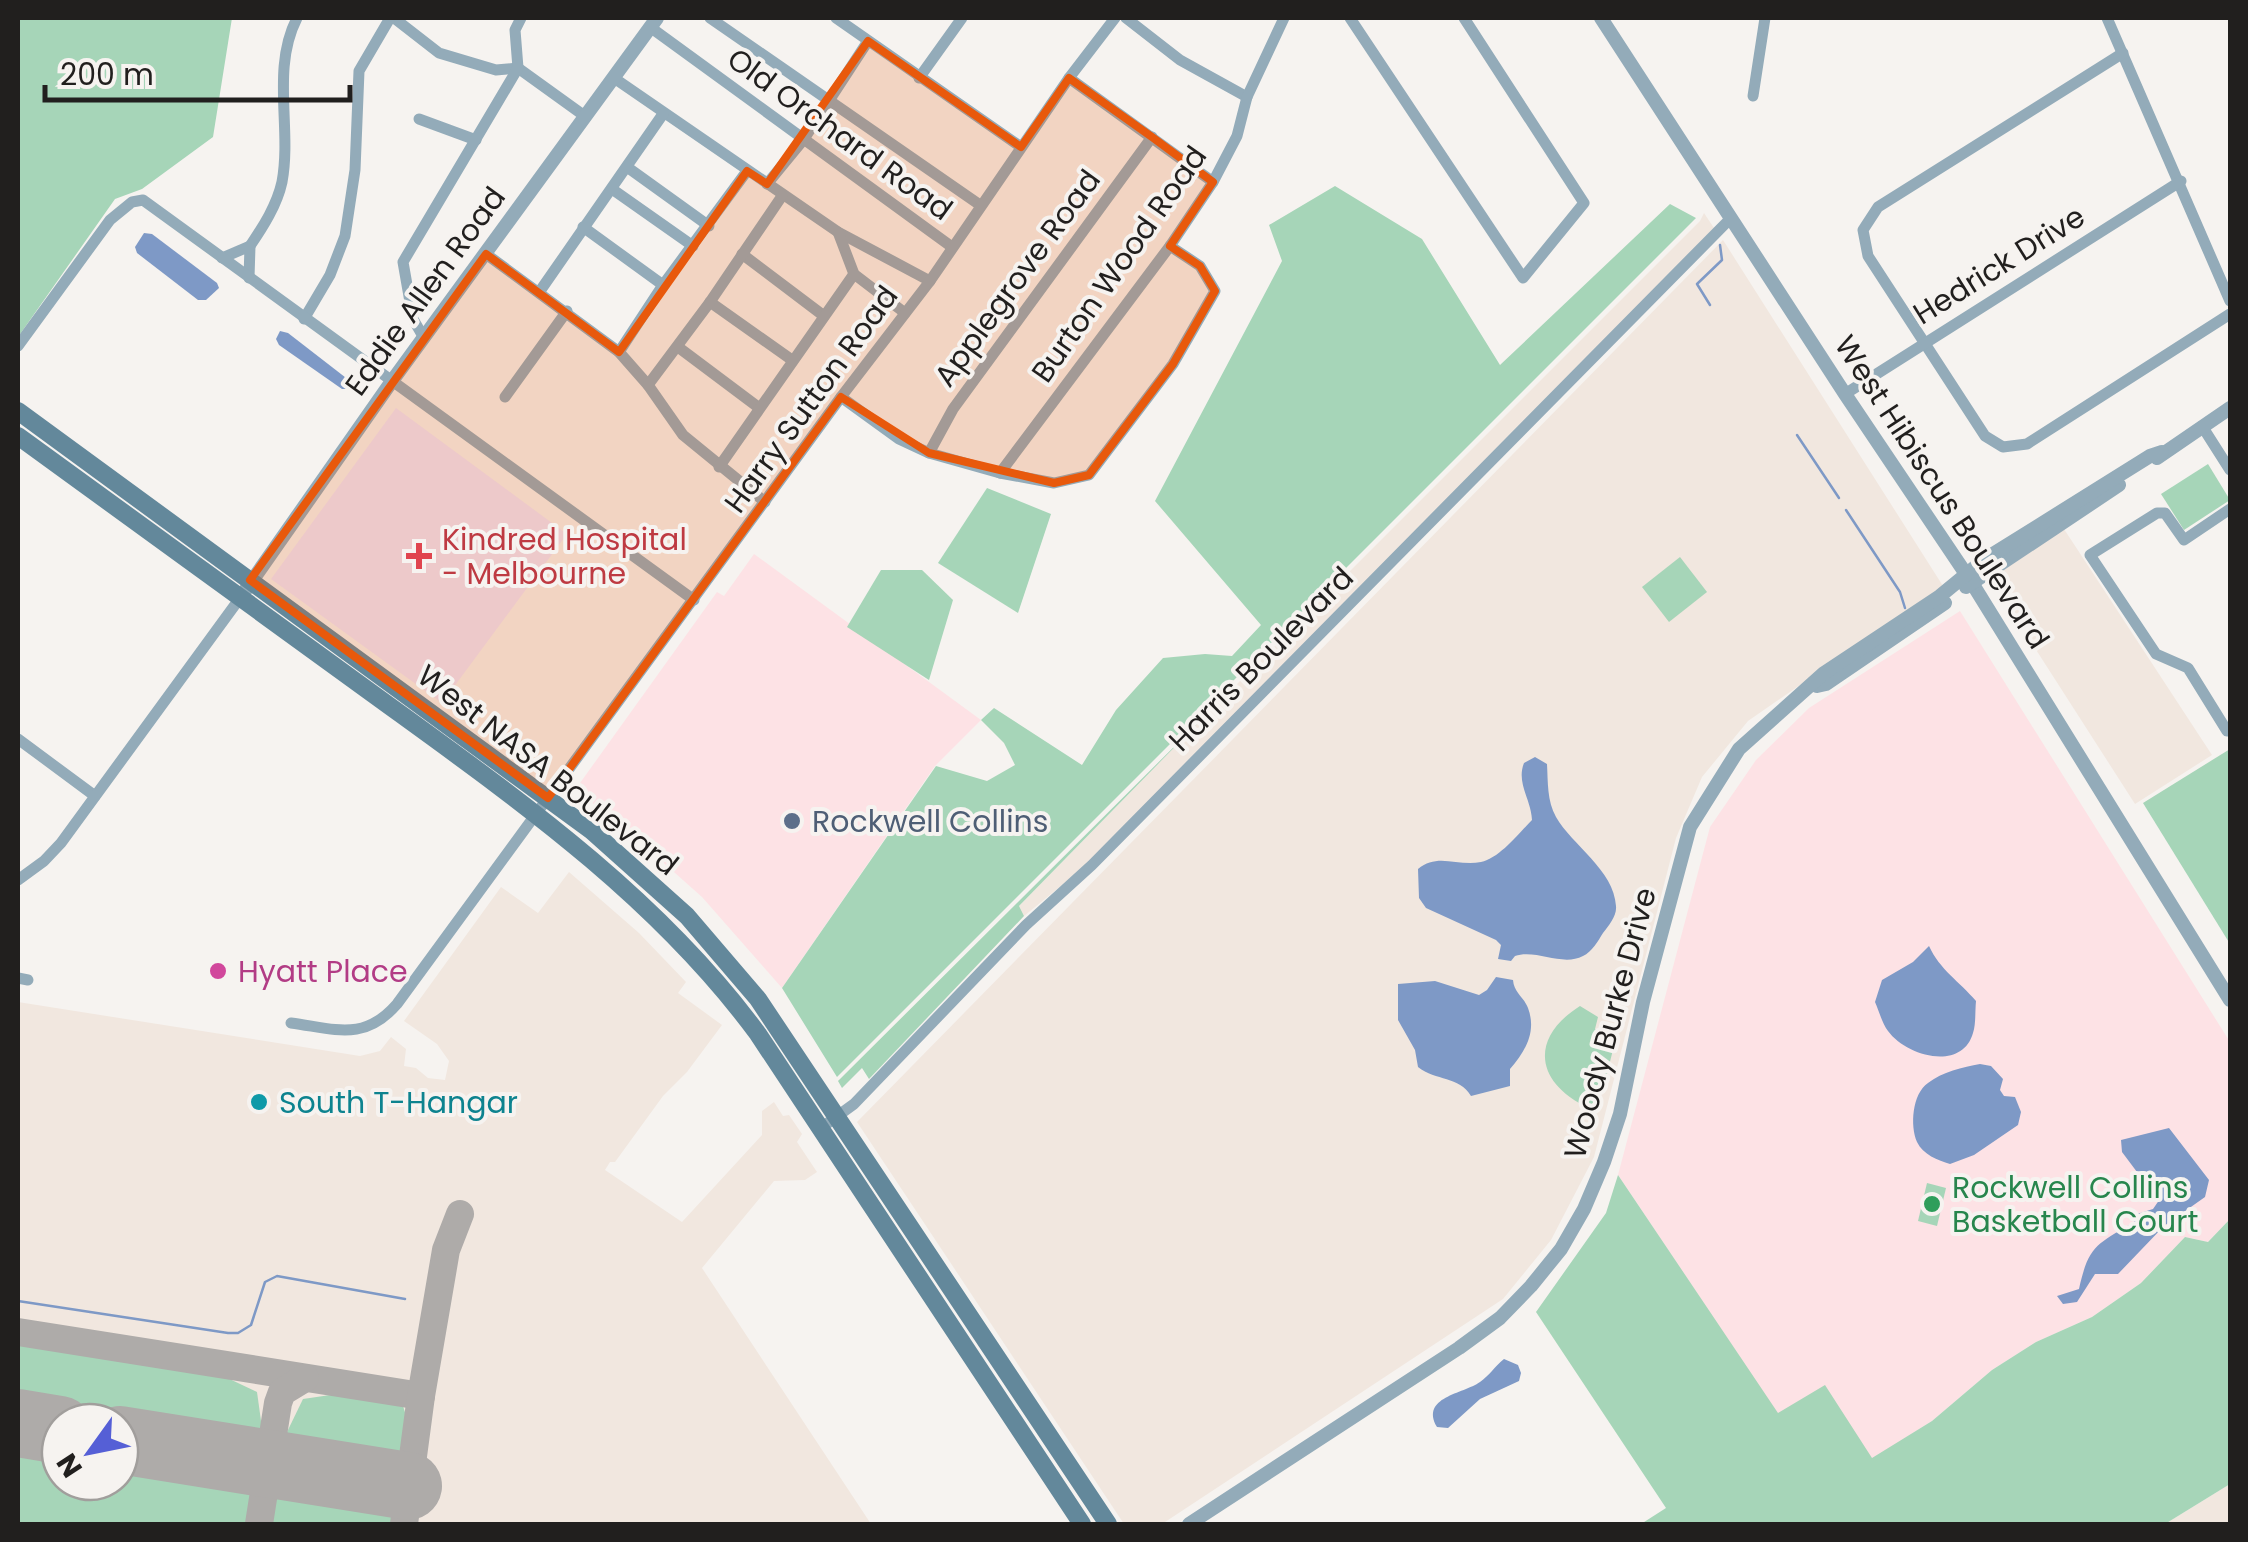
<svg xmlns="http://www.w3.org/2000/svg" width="2248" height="1542" viewBox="0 0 2248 1542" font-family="Poppins,sans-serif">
	<rect width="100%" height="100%" fill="#f6f3f0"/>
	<g fill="#f1e7df" fill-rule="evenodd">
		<path d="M 1704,213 L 1714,228 L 1089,863 L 1024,916 L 1018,907 L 1206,715 L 1700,221 Z"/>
		<path d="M 1723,240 L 1943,586 L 1748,721 L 1702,777 L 1676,838 L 1594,1157 L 1551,1240 L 1503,1299 L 1162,1524 L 1124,1524 L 857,1122 Z"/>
		<path d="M 2064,529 L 2212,755 L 2135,804 L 1990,578 Z"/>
		<path d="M 569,872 L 639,933 L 686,982 L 678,993 L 722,1025 L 687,1072 L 663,1096 L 615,1162 L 610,1162 L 605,1170 L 682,1222 L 762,1135 L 762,1111 L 774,1102 L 783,1116 L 789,1115 L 802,1134 L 797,1142 L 817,1172 L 805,1180 L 774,1181 L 702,1268 L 871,1524 L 18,1524 L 18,1002 L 360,1056 L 380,1051 L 391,1037 L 406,1049 L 404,1066 L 416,1068 L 428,1078 L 445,1080 L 449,1061 L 437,1044 L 404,1021 L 501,887 L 538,913 ZM 60,1422 L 120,1422 L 120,1482 L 60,1482 Z"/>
		<path d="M 2230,1484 L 2230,1524 L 2165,1524 Z"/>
	</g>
	<g fill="#fde2e5">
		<path d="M 754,554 L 981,720 L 935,766 L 782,988 L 702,897 L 620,824 L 575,790 L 717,592 L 724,596 Z"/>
		<path d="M 1960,611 L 2230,1042 L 2230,1219 L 2208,1242 L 2185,1237 L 2141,1283 L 2092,1317 L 2036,1342 L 1992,1370 L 1932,1421 L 1872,1459 L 1778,1414 L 1618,1175 L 1710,827 L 1756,760 L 1809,708 Z"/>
	</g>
	<path fill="#efe5fa" d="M 396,408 L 567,534 L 442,703 L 271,579 Z"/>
	<g fill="#a6d5b8">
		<path d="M 18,18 L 232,18 L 213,137 L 142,189 L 115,199 L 18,337 Z"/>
		<path d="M 1335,186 L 1422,239 L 1500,365 L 1670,204 L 1696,218 L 837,1077 L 782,988 L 936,766 L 987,781 L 1015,765 L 1004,743 L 981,720 L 994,708 L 1082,765 L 1116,710 L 1163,658 L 1205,654 L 1232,656 L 1261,625 L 1155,501 L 1282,261 L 1269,225 Z"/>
		<path d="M 2208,464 L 2230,500 L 2184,530 L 2161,494 Z"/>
		<path d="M 987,488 L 1051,514 L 1018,613 L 938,563 Z"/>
		<path d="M 1680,557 L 1707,592 L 1669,622 L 1642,587 Z"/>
		<path d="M 881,570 L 922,570 L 953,600 L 929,680 L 847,627 Z"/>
		<path d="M 1206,715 L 1019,906 L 1024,916 L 869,1079 L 862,1068 L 842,1088 L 838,1081 Z"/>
		<path d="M 2230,749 L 2230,944 L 2143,803 Z"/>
		<path d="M 1580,1006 L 1598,1017 L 1595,1029 L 1616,1038 L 1603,1089 L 1589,1108 C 1535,1083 1529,1038 1580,1006 Z"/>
		<path d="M 1618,1175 L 1778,1413 L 1825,1385 L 1872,1458 L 1932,1421 L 1992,1370 L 2036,1342 L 2092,1317 L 2141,1283 L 2185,1237 L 2208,1242 L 2230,1219 L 2230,1484 L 2165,1524 L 1641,1524 L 1666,1508 L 1536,1312 L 1606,1213 Z"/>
		<path d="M 1927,1183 L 1946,1188 L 1937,1226 L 1918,1221 Z"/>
		<path d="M 18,1340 L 221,1375 L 257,1392 L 262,1428 L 258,1445 L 18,1406 Z"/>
		<path d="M 337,1394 L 391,1400 L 403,1406 L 408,1422 L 405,1444 L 398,1456 L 387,1464 L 286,1449 L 287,1432 L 303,1399 Z"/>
		<path d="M 18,1441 L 60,1448 L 60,1482 L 120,1482 L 120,1458 L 252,1479 L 255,1501 L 251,1524 L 18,1524 Z"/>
		<path d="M 280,1484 L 382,1501 L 394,1513 L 395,1524 L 268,1524 L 271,1501 Z"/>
	</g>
	<g fill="#7e99c6">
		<path d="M 144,233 L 152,234 L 217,283 L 219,288 L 206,300 L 198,300 L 137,253 L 135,247 Z"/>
		<path d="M 280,331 L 288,333 L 350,381 L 347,389 L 342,389 L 279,345 L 276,339 Z"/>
		<path d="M 1535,757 L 1547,764 C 1548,782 1547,801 1556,817 C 1572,845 1614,870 1616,906 C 1617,916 1609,925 1603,933 C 1598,941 1592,952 1583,956 C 1562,967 1537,949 1515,956 L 1511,961 L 1498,959 L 1501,945 L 1496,940 L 1426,908 L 1419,898 L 1418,869 C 1438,852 1458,867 1481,862 C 1500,858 1519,833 1532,820 C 1531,799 1516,783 1524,763 Z"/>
		<path d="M 1929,946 C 1940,970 1959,981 1976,1001 C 1975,1011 1976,1024 1973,1033 C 1962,1072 1906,1056 1888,1031 C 1882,1023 1879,1011 1875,1002 L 1882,980 L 1913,962 Z"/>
		<path d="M 1496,977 L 1513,980 C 1514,993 1524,997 1528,1008 C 1537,1032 1525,1052 1510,1069 L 1510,1086 L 1471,1096 C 1459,1076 1436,1081 1418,1067 L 1415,1050 L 1398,1020 L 1398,984 L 1435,981 L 1479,995 L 1487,990 Z"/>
		<path d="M 1980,1064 L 1991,1066 L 2003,1079 L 2000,1090 L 2004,1096 L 2015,1097 L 2021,1112 L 2018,1125 L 1974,1155 L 1950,1164 C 1938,1160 1923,1155 1917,1142 C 1910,1126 1912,1094 1928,1083 C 1942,1072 1963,1067 1980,1064 Z"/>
		<path d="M 2169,1128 L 2209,1180 L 2205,1197 L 2164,1226 L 2118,1274 L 2095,1274 L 2077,1302 L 2063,1304 L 2057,1296 L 2079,1289 C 2089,1243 2098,1245 2135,1221 L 2137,1214 L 2153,1209 L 2162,1196 L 2156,1181 L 2146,1184 L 2122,1152 L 2121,1140 Z"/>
		<path d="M 1504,1359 L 1518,1365 L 1521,1373 L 1519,1381 L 1480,1399 L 1448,1428 L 1437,1427 C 1420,1397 1463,1394 1480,1382 C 1489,1376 1495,1366 1504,1359 Z"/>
	</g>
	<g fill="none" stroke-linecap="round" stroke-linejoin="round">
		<g stroke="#7e99c6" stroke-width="2.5">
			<path d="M 1710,305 L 1697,284 L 1722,260 L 1720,245"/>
			<path d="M 1797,435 L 1839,498"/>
			<path d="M 1846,510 L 1900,592 L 1905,608"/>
			<path d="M 18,1301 L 228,1333 L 238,1333 L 251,1325 L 265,1282 L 277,1276 L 405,1299"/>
		</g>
		<g stroke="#aeaba9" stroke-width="28">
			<path d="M 18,1332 L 421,1396"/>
			<path d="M 259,1524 L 278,1403 L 282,1392 L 305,1378"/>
			<path d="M 404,1524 L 421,1396 L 446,1250 L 460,1214"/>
		</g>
		<g stroke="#aeaba9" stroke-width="68">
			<path d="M 18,1423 L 60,1430"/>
			<path d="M 120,1440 L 408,1486"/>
		</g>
		<g stroke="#93abb9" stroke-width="11">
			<path d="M 394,18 L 439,53 L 496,70 L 518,68 L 586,117"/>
			<path d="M 710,18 L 980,205"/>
			<path d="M 836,18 L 1021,147"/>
			<path d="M 1126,18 L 1180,60 L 1247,97"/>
			<path d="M 1350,18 L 1523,278 L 1584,203 L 1464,18"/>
			<path d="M 2107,18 L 2230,301"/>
			<path d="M 650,27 L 952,247"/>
			<path d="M 2123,53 L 1878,207 L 1863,230 L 1868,256 L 1985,436 L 2003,447 L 2027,444 L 2230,314"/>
			<path d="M 614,78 L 838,232 L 930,281"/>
			<path d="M 919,78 L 962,18"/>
			<path d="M 1069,78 L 1213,182"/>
			<path d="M 1753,96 L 1765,18"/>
			<path d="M 419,119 L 476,140"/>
			<path d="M 627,167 L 709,226"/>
			<path d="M 767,184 L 804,139 L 868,41"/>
			<path d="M 612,189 L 693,246"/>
			<path d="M 583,227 L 663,285"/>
			<path d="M 838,232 L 854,274 L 905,313"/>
			<path d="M 250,246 C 263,227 277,205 282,182 C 292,128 271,69 297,18"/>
			<path d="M 486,254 L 619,352 L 648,385 L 683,435 L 765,502"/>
			<path d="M 742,254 L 824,316"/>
			<path d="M 222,258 L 250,246 L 249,278"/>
			<path d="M 540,291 L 663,114"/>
			<path d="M 710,302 L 792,360"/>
			<path d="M 304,319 L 330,275 L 345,236 L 355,170 L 359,71 L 390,18"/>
			<path d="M 424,338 L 413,319 L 403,262 L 518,68 L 515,30 L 521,18"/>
			<path d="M 18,346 L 110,220 L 132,202 L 143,200 L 694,600"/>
			<path d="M 678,347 L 758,407"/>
			<path d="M 619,352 L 663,285 L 747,171"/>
			<path d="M 648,385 L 710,302 L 782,196"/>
			<path d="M 1845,394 L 2181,181"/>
			<path d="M 505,397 L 567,311"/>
			<path d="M 841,397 L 899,439 L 929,453 L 1000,473 L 1054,483 L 1089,475 L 1173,364 L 1215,291 L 1200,266 L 1170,246"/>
			<path d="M 2202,426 L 2230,470"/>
			<path d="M 929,453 L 953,409 L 1152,137"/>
			<path d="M 719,467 L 854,274"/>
			<path d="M 1000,473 L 1170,246 L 1213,182 L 1237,136 L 1247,97 L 1284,18"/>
			<path d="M 2230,509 L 2184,540 L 2165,513 L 2157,513 L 2090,555 L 2156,654 L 2188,668 L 2227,731 L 2230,731"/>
			<path d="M 18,739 L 95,796"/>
			<path d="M 18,880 L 44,861 L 61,843 L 240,598"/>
			<path d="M 18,978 L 28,980"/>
			<path d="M 291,1023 C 336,1029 364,1042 397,1004 L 841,397 L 930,281 L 1069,78 L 1115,18"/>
			<path d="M 821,1128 L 854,1104 L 1026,925 L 1092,865 L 1731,218"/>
		</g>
		<g stroke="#93abb9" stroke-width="14">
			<path d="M 1601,18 L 1845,394 L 1972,583 L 2230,1000"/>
			<path d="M 2157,458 L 2230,408"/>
			<path d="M 1966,587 L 2119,485"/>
			<path d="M 240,598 L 392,381 L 657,18"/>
			<path d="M 1817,686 L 1826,684 L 1945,603"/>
			<path d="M 1189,1524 L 1459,1348 L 1500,1318 L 1531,1286 L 1561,1249 L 1584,1209 L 1604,1162 L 1620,1114 L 1643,1002 L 1690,827 L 1739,749 L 1824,673 L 1940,596 L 1985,559 L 2150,456 L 2162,452"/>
		</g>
		<g stroke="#63889b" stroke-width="18">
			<path d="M 18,411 L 592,831 L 687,916 L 758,999 L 1108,1524"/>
			<path d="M 18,436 C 136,522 255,608 373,694 C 512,795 655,894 758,1034 L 1082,1524"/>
		</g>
	</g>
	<path fill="#e8590c" fill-opacity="0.2" stroke="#e8590c" stroke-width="8" stroke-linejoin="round" d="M 868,41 L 1021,147 L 1069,78 L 1152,137 L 1213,182 L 1170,246 L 1200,266 L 1215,291 L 1173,364 L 1089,475 L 1054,483 L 929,453 L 841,397 L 548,798 L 250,580 L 486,254 L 619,352 L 747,171 L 767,184 Z"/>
	<path fill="#e0444e" stroke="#f6f3f0" stroke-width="4" d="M414 541h10v10h10v10h-10v10h-10v-10h-10v-10h10z"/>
	<circle fill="#5c6f8a" stroke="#f6f3f0" stroke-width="4" cx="792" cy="821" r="10"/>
	<circle fill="#d1479c" stroke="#f6f3f0" stroke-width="4" cx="218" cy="971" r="10"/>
	<circle fill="#0f9aa8" stroke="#f6f3f0" stroke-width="4" cx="259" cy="1102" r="10"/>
	<circle fill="#2e9e5b" stroke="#f6f3f0" stroke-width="4" cx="1932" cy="1204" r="10"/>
	<g text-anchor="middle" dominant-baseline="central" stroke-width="8" stroke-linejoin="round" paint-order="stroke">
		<g font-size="30" fill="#211f1e" stroke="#f6f3f0">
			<text transform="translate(840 134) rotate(36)">Old Orchard Road</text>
			<text transform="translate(1119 264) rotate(-55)">Burton Wood Road</text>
			<text transform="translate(1999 265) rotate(-32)">Hedrick Drive</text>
			<text transform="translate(1017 278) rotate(-54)">Applegrove Road</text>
			<text transform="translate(425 291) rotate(-54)">Eddie Allen Road</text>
			<text transform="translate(811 399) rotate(-54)">Harry Sutton Road</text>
			<text transform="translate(1942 492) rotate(57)">West Hibiscus Boulevard</text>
			<text transform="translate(1261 659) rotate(-45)">Harris Boulevard</text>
			<text transform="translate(548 770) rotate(38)">West NASA Boulevard</text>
			<text transform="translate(1610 1023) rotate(-75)">Woody Burke Drive</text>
		</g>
		<g font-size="30" fill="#be3a42" stroke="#f6f3f0" text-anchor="start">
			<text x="442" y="539">Kindred Hospital<tspan x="442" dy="34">- Melbourne</tspan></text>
		</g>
		<g font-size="30" fill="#4e5e75" stroke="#f6f3f0" text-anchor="start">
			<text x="812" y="821">Rockwell Collins</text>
		</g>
		<g font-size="30" fill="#b23c85" stroke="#f6f3f0" text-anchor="start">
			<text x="238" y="971">Hyatt Place</text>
		</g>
		<g font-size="30" fill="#0d838f" stroke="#f6f3f0" text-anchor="start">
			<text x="279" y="1102">South T-Hangar</text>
		</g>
		<g font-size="30" fill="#27864d" stroke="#f6f3f0" text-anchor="start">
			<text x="1952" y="1187">Rockwell Collins<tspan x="1952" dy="34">Basketball Court</tspan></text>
		</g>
	</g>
	<rect width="2248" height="1542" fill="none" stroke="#211f1e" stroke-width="40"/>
	<g transform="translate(90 1452) rotate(237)"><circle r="48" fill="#f6f3f0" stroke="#a19e9c" stroke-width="2.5"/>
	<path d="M0-8L18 38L0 25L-18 38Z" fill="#555fd6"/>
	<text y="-15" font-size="28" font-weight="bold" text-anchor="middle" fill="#211f1e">N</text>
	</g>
	<path d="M45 85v15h305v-15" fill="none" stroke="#211f1e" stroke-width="5"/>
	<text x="60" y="85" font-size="30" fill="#211f1e" stroke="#f6f3f0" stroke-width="8" paint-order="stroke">200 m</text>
</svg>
